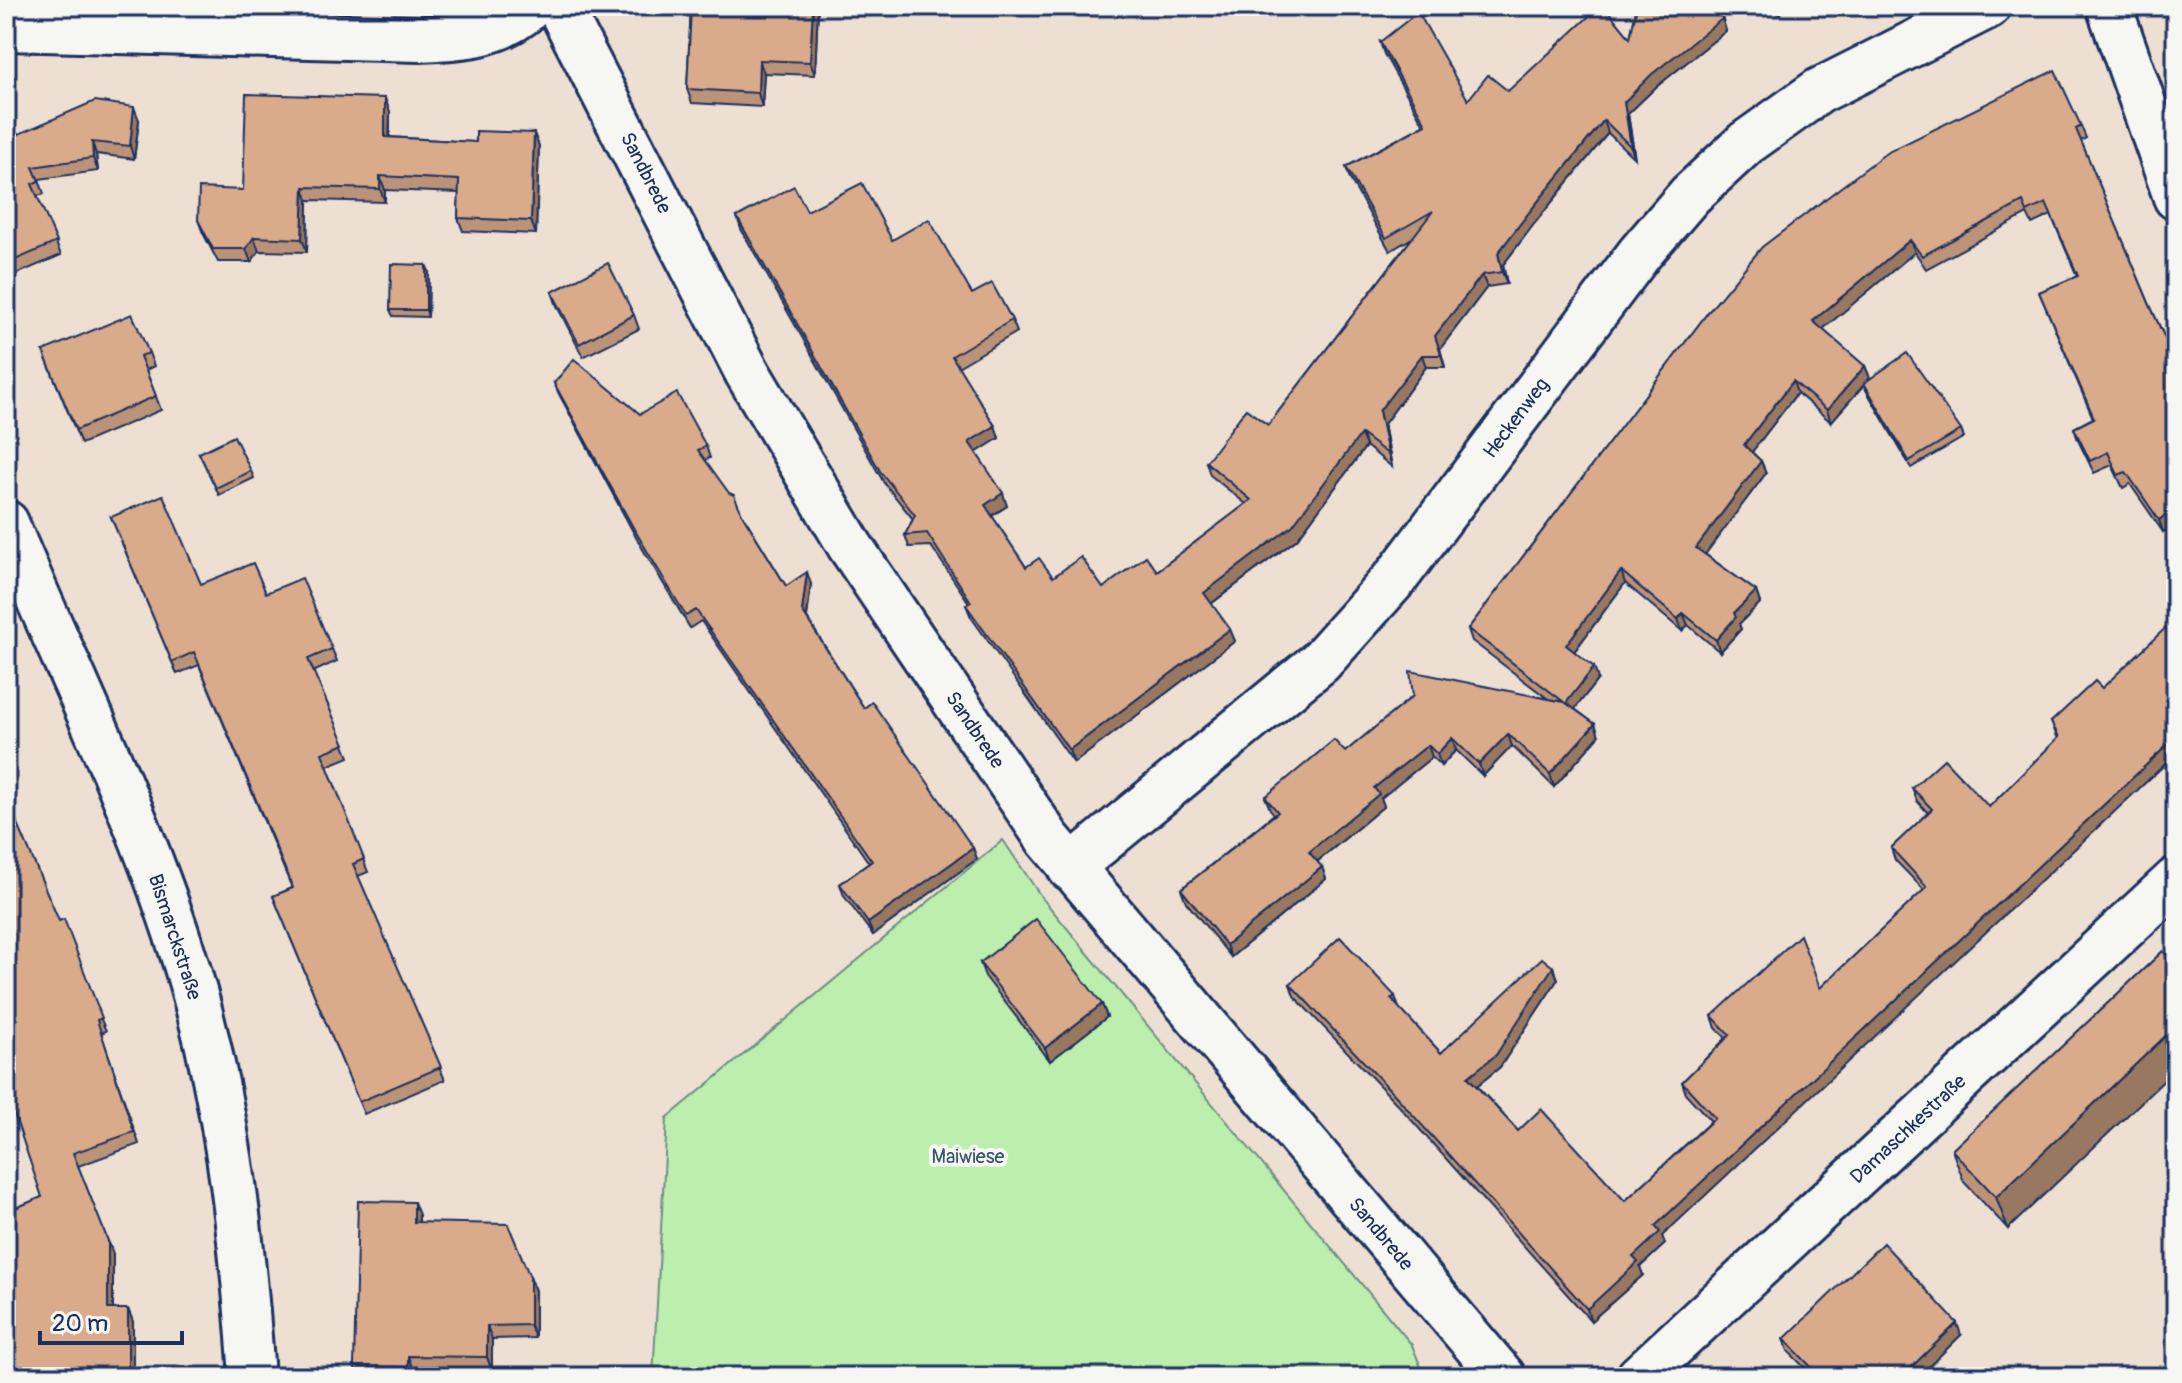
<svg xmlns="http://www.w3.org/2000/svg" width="2182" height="1383" viewBox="0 0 2182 1383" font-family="Pangolin,sans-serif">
	<rect width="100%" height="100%" fill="#ede0d3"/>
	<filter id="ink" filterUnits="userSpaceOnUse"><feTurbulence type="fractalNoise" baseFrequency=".0125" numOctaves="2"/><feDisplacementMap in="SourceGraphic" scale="16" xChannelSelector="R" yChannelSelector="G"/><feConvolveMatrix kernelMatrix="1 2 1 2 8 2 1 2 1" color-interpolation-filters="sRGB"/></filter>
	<g filter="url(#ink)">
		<path fill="#bceeae" stroke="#6c8e86" stroke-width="2" d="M 1003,840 L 1042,898 L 1412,1345 L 1425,1377 L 653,1377 L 667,1118 Z"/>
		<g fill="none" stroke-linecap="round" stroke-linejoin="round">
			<defs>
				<g id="street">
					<path d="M 559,6 L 747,372 L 850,546 L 1048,839 L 1503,1377"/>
					<path d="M 2109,6 L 2176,197"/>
					<path d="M 6,28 L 420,39 C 461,37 500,36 531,6"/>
					<path d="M 1070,868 L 1320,662 L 1397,576 L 1640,253 L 1690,195 L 1746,143 L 1819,91 L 1988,6"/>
					<path d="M 1639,1377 L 2176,880"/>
				</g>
				<path id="secondary" d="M 6,523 C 65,665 134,801 181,948 C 226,1087 242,1232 252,1377"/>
			</defs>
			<use href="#street" stroke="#1b2f5e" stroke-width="50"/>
			<use href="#secondary" stroke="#1b2f5e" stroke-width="50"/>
			<use href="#street" stroke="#f6f6f2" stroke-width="44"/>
			<use href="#secondary" stroke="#f6f6f2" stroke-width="44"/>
		</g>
		<g fill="#bb9378" stroke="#1b2f5e" stroke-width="2">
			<path d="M 691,6 L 818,6 L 815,75 L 764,73 L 762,107 L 692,103 L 687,89 Z"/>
			<path d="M 1637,6 L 1719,6 L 1726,31 L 1656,87 L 1628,114 L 1635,159 L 1608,133 L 1534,224 L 1503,265 L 1507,284 L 1487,287 L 1440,349 L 1445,367 L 1426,367 L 1384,424 L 1392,467 L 1366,446 L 1297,539 L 1211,604 L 1235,641 L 1074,763 L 971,617 L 966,605 L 969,603 L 931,546 L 909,547 L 905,535 L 913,519 L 884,483 L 741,229 L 737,217 L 807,211 L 892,240 L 1012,320 L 1017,332 L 958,367 L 995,426 L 999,438 L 976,452 L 1007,506 L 992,516 L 1026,567 L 1053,577 L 1103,588 L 1157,571 L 1246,504 L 1210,475 L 1206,462 L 1268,425 L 1412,238 L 1390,251 L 1350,179 L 1346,167 L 1424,125 L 1384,54 L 1380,42 L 1468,100 L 1508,91 L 1630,38 Z"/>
			<path d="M 1758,6 L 1782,6 L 1781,15 Z"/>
			<path d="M 390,112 L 390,137 L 539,146 L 536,234 L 463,231 L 458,218 L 459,193 L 385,190 L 385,202 L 308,200 L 307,252 L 259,251 L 251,262 L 218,262 L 203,233 L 198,220 L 243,190 Z"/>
			<path d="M 139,120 L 134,159 L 96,154 L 98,171 L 39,179 L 44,194 L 37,196 L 61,255 L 10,277 L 6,268 L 6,124 L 12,137 Z"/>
			<path d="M 2081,126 L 2086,138 L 2081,141 L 2149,303 L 2176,363 L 2176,522 L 2163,532 L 2130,484 L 2123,488 L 2112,465 L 2094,473 L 2078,440 L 2074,428 L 2093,418 L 2039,292 L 2077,276 L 2051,215 L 2032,224 L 2027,214 L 1926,269 L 1915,252 L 1822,329 L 1865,366 L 1870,378 L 1866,382 L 1961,430 L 1964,437 L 1911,468 L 1866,390 L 1864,384 L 1831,422 L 1797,393 L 1752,452 L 1761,461 L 1766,473 L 1705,554 L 1756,591 L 1760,603 L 1739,624 L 1741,629 L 1720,652 L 1688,625 L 1682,631 L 1625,583 L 1574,652 L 1598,679 L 1575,709 L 1595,724 L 1599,736 L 1554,787 L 1512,746 L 1483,776 L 1456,750 L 1441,766 L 1432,757 L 1381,798 L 1384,806 L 1317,862 L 1322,867 L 1326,879 L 1231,957 L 1186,902 L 1181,889 L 1274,814 L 1270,809 L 1265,797 L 1345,752 L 1413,696 L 1548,699 L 1472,641 L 1468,629 L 1709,311 Z"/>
			<path d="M 426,265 L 429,272 L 428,317 L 393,316 L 390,310 Z"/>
			<path d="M 552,292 L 634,315 L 639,329 L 583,357 L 557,306 Z"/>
			<path d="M 43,351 L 149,353 L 154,366 L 146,370 L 161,410 L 81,444 Z"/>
			<path d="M 554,383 L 640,414 L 706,446 L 710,458 L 705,460 L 742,514 L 786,586 L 811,584 L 807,618 L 864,708 L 973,848 L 977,859 L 873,935 L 844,896 L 840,884 L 869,863 L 701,621 L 690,628 L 638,541 L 559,394 Z"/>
			<path d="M 199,453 L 251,471 L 254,478 L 219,495 Z"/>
			<path d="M 111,517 L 201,584 L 266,593 L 332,649 L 337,661 L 313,672 L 349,757 L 327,766 L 368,872 L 358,876 L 445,1080 L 364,1114 L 273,896 L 292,888 L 199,665 L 177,674 Z"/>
			<path d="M 2102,688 L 1662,1236 L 1665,1244 L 1640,1267 L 1643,1275 L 1591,1321 L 1399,1106 L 1294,996 L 1290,984 L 1399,1008 L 1441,1053 L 1553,967 L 1558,979 L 1500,1067 L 1477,1086 L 1518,1131 L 1625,1201 L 1711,1121 L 1686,1094 L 1682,1082 L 1726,1038 L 1716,1028 L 1712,1016 L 1820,988 L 1924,890 L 1895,860 L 1891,848 L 1928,813 L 1917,801 L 1912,788 L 1989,807 L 2058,739 L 2051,722 Z"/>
			<path d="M 59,921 L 106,1031 L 101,1033 L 139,1144 L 78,1166 L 113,1254 L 113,1309 L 128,1309 L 133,1322 L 133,1377 L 14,1286 L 6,1289 L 6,1212 L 42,1197 Z"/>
			<path d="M 2163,951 L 2008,1229 L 1964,1182 L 1952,1150 Z"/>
			<path d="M 980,963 L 1102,1004 L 1107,1017 L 1050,1061 L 985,976 Z"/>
			<path d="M 419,1215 L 419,1222 L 530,1277 L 535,1291 L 535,1338 L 492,1339 L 492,1371 L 413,1370 L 413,1377 L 358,1377 L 354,1366 Z"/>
			<path d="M 1961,1335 L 1918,1377 L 1814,1377 L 1788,1351 L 1784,1339 Z"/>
		</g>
		<g fill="#987861" stroke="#1b2f5e" stroke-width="2">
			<path d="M 813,6 L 818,6 L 815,75 L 810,62 Z"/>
			<path d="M 1718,6 L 1726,31 L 1656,87 L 1628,114 L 1635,159 L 1631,147 L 1624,102 Z"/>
			<path d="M 759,60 L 764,73 L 762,107 L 758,93 Z"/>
			<path d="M 385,98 L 390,112 L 389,150 L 385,137 Z"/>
			<path d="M 134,107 L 139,120 L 134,159 L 130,146 Z"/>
			<path d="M 1604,120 L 1608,133 L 1534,224 L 1503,265 L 1507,284 L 1502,272 L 1498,253 L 1530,211 Z"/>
			<path d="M 534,133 L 539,146 L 536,234 L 531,221 Z"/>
			<path d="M 92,142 L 96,154 L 98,171 L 93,158 Z"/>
			<path d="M 380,176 L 385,190 L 385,202 L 380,189 Z"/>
			<path d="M 304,187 L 308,200 L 307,252 L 302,239 Z"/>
			<path d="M 254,237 L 259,251 L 251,262 L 246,249 Z"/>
			<path d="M 1910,240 L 1915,252 L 1817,334 L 1813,321 Z"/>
			<path d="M 426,265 L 429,272 L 428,317 L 426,310 Z"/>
			<path d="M 1482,275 L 1487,287 L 1440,349 L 1445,367 L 1435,336 Z"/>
			<path d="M 1422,355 L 1426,367 L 1384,424 L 1392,467 L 1388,454 L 1379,411 Z"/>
			<path d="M 1865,366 L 1870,378 L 1831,422 L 1827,410 Z"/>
			<path d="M 1793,381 L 1797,393 L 1748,457 L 1744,445 Z"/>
			<path d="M 995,426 L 999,438 L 974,454 L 969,442 Z"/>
			<path d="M 1361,434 L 1366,446 L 1297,539 L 1208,606 L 1204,593 Z"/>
			<path d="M 1761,461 L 1766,473 L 1701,560 L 1696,548 Z"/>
			<path d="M 1003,493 L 1007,506 L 989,517 L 985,505 Z"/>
			<path d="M 2176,507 L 2176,522 L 2163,532 L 2159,520 Z"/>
			<path d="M 1621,571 L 1625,583 L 1570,657 L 1566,645 Z"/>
			<path d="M 807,572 L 811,584 L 806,623 L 802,611 Z"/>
			<path d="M 1756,591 L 1760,603 L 1739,624 L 1741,629 L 1720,652 L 1716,640 L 1734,613 Z"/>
			<path d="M 1683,613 L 1688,625 L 1682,631 L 1678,619 Z"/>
			<path d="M 1230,629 L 1235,641 L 1074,763 L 1069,750 Z"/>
			<path d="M 1594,667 L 1598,679 L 1570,715 L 1566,703 Z"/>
			<path d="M 1595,724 L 1599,736 L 1554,787 L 1550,774 Z"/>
			<path d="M 1508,734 L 1512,746 L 1483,776 L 1479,764 Z"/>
			<path d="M 2176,737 L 2176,754 L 1662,1236 L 1665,1244 L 1640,1267 L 1643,1275 L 1591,1321 L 1587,1309 L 1633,1257 L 1655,1226 Z"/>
			<path d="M 1452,738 L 1456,750 L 1441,766 L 1437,754 Z"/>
			<path d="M 1428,745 L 1432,757 L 1381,798 L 1384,806 L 1314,864 L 1309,852 L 1374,788 Z"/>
			<path d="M 973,848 L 977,859 L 873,935 L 868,923 Z"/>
			<path d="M 1322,867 L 1326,879 L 1231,957 L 1226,945 Z"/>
			<path d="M 1553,967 L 1558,979 L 1500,1067 L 1473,1089 L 1468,1077 Z"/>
			<path d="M 1395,996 L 1399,1008 L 1391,999 Z"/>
			<path d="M 1102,1004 L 1107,1017 L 1050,1061 L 1045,1048 Z"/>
			<path d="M 2176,1026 L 2176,1069 L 2008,1229 L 1996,1197 Z"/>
			<path d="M 414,1202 L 419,1215 L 418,1235 L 414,1222 Z"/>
			<path d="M 108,1241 L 113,1254 L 113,1322 L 108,1309 Z"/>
			<path d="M 530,1277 L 535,1291 L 535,1338 L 530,1325 Z"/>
			<path d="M 128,1309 L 133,1322 L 133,1377 L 128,1377 Z"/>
			<path d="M 1957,1323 L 1961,1335 L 1918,1377 L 1902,1377 L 1903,1375 Z"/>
			<path d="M 487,1326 L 492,1339 L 492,1371 L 487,1357 Z"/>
			<path d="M 408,1356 L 413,1370 L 413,1377 L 408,1367 Z"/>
		</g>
		<g fill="#d9ab8b" stroke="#1b2f5e" stroke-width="2">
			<path d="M 691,6 L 813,6 L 810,62 L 759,60 L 758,93 L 687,89 Z"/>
			<path d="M 1600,6 L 1604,6 L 1630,38 L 1637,6 L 1718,6 L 1722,19 L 1652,74 L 1624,102 L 1631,147 L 1604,120 L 1530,211 L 1498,253 L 1502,272 L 1482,275 L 1435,336 L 1441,355 L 1422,355 L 1379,411 L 1388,454 L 1361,434 L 1292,526 L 1204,593 L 1230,629 L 1069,750 L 966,605 L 971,602 L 927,533 L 905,535 L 915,515 L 880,471 L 737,217 L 794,186 L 807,211 L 862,183 L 892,240 L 929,219 L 972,294 L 992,283 L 1012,320 L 952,356 L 995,426 L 969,442 L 1003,493 L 985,505 L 1026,567 L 1039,558 L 1053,577 L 1081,557 L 1103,588 L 1146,556 L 1157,571 L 1251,500 L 1206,462 L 1246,409 L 1268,425 L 1433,211 L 1386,238 L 1346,167 L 1426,124 L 1380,42 L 1418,12 L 1468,100 L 1488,75 L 1508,91 Z"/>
			<path d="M 2055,70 L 2081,126 L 2076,129 L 2149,303 L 2176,363 L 2176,507 L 2159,520 L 2126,472 L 2118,475 L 2108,452 L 2090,461 L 2074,428 L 2094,418 L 2039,292 L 2078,276 L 2046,203 L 2027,212 L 2023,202 L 1922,256 L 1910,240 L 1813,321 L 1865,366 L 1827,410 L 1793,381 L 1744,445 L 1761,461 L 1696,548 L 1756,591 L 1734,613 L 1736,617 L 1716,640 L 1683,613 L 1678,619 L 1621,571 L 1566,645 L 1594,667 L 1566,703 L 1595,724 L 1550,774 L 1508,734 L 1479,764 L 1452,738 L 1437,754 L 1428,745 L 1374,788 L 1379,794 L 1309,852 L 1322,867 L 1226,945 L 1181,889 L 1278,812 L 1265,797 L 1334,740 L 1345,752 L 1413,696 L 1410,671 L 1564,702 L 1468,629 L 1709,311 L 1762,247 L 1886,153 Z"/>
			<path d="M 246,94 L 385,98 L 385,137 L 476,142 L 476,131 L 534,133 L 531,221 L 458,218 L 459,180 L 380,176 L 380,189 L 304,187 L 302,239 L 254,237 L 246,249 L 213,249 L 198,220 L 199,188 L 243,190 Z"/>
			<path d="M 95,101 L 134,107 L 130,146 L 92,142 L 93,158 L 33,167 L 39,181 L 32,184 L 57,242 L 6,264 L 6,124 L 12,137 Z"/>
			<path d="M 608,263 L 634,315 L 579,344 L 552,292 Z"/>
			<path d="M 391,264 L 426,265 L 426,310 L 390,310 Z"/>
			<path d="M 132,314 L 149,353 L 140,356 L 156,396 L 76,430 L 43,351 Z"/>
			<path d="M 1907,353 L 1961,430 L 1909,461 L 1864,383 Z"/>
			<path d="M 574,359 L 640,414 L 677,393 L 706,446 L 698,450 L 729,493 L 734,495 L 742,514 L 786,586 L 807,572 L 802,611 L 864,708 L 872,702 L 973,848 L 868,923 L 840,884 L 872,861 L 696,610 L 686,616 L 634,529 L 554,383 Z"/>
			<path d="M 234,436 L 251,471 L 216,488 L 199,453 Z"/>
			<path d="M 163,495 L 201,584 L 253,563 L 266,593 L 302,578 L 332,649 L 308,659 L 345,744 L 322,753 L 364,859 L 353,864 L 441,1067 L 359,1102 L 273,896 L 293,888 L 194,652 L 172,662 L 111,517 Z"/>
			<path d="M 2176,618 L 2176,737 L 1655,1226 L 1660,1232 L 1633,1257 L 1638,1262 L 1587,1309 L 1394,1094 L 1290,984 L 1340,937 L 1395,996 L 1391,999 L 1441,1053 L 1542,958 L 1553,967 L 1496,1055 L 1468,1077 L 1518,1131 L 1541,1109 L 1625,1201 L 1715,1118 L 1682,1082 L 1730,1035 L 1712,1016 L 1800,935 L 1820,988 L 1927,887 L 1891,848 L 1932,809 L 1912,788 L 1944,759 L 1989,807 L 2059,737 L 2051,722 L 2095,681 L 2102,688 Z"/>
			<path d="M 6,796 L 59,921 L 64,919 L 102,1018 L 97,1020 L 134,1132 L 73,1153 L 108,1241 L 108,1309 L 128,1309 L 128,1377 L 14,1377 L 14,1271 L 6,1275 L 6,1212 L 42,1197 L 6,1090 Z"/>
			<path d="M 1036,919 L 1102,1004 L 1045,1048 L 980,963 Z"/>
			<path d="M 2163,951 L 2176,965 L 2176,1026 L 1996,1197 L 1952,1150 Z"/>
			<path d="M 358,1201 L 414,1202 L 414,1222 L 508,1224 L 530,1277 L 530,1325 L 487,1326 L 487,1357 L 408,1356 L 408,1367 L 354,1366 Z"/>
			<path d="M 1883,1243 L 1957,1323 L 1903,1375 L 1902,1377 L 1821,1377 L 1784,1339 Z"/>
		</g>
	</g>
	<g text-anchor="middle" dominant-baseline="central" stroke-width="8" stroke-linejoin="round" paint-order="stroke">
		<g font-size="20" fill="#1b2f5e" stroke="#f6f6f2">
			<text transform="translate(646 173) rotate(63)">Sandbrede</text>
			<text transform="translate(1516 418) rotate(-53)">Heckenweg</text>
			<text transform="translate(975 730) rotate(56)">Sandbrede</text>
			<text transform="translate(175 937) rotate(72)">Bismarckstraße</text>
			<text transform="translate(1908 1129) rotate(-43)">Damaschkestraße</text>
			<text transform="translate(1381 1234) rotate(50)">Sandbrede</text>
		</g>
		<g font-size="20" fill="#3b556e" stroke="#f6f6f2">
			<text x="968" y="1156">Maiwiese</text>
		</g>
	</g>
	<rect width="2182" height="1383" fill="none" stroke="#f6f6f2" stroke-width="32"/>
	<rect x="16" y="16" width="2150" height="1351" fill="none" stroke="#1b2f5e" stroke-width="3" filter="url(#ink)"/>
	<path d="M40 1331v12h142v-12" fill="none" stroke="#1b2f5e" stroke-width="4"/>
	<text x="52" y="1331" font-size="24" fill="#1b2f5e" stroke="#f6f6f2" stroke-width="6" paint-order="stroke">20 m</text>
</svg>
